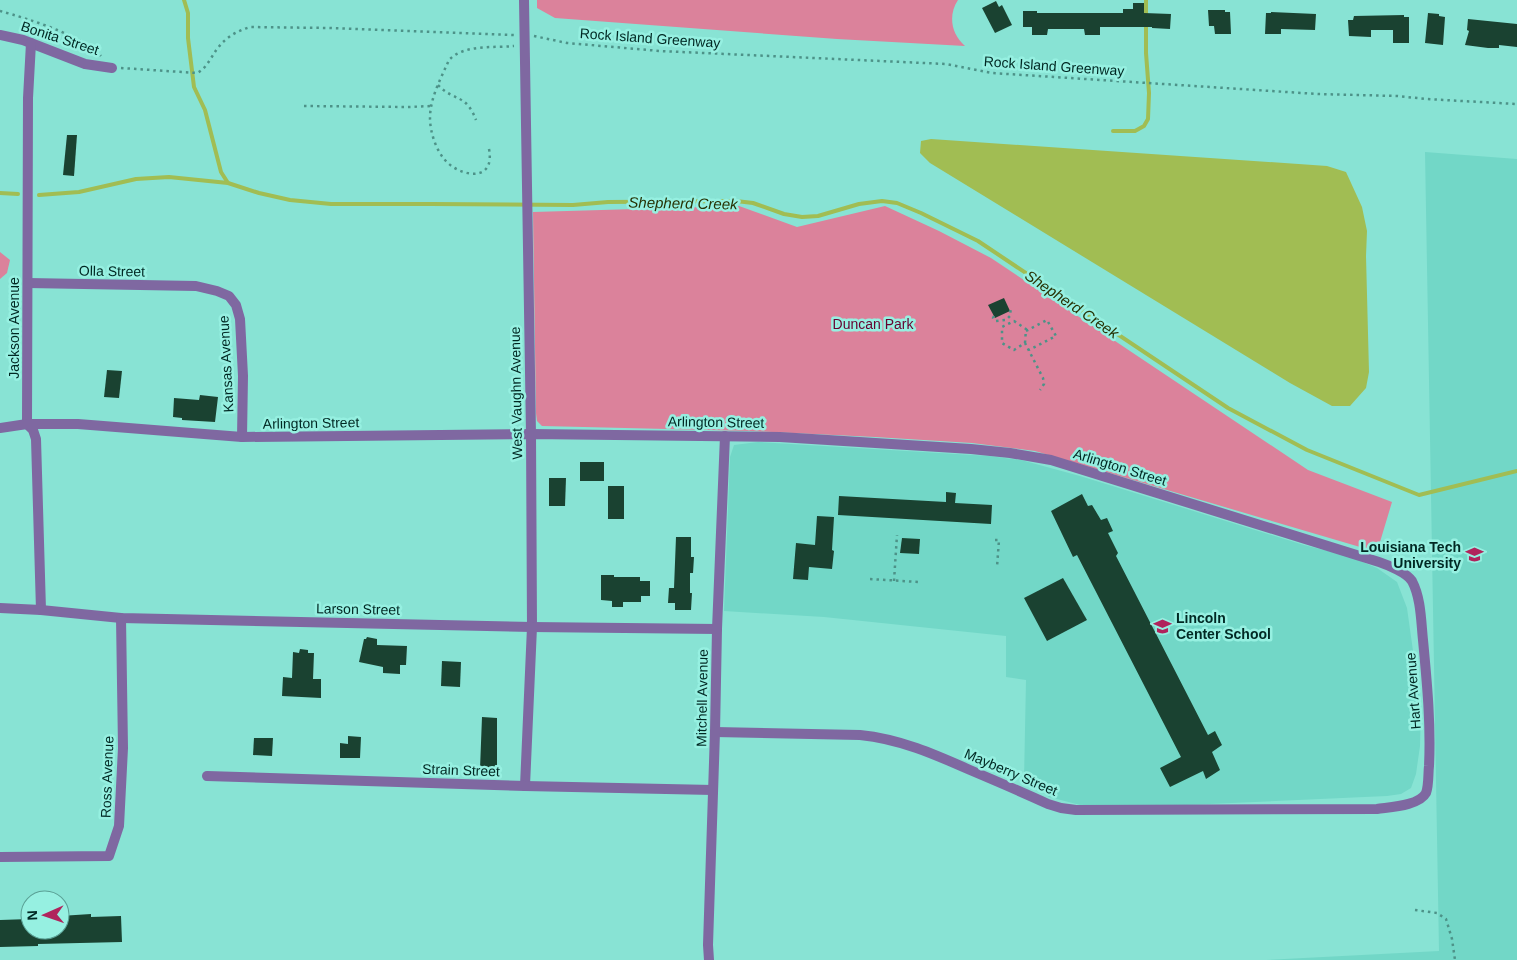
<svg xmlns="http://www.w3.org/2000/svg" width="1517" height="960" viewBox="0 0 1517 960" font-family="Arial,sans-serif">
	<rect width="100%" height="100%" fill="#88e3d4"/>
	<g fill="#72d7c7">
		<path d="M 1425,152 L 1517,159 L 1517,960 L 1266,960 L 1439,951 Z"/>
		<path d="M 758,442 L 989,456 L 1021,460 L 1080,476 L 1304,545 L 1348,556 L 1377,568 L 1397,582 L 1407,608 L 1421,708 L 1420,746 L 1416,774 L 1411,788 L 1401,794 L 1387,796 L 1187,805 L 1088,807 L 1049,797 L 1024,780 L 1026,680 L 1006,677 L 1006,636 L 824,617 L 724,611 L 730,457 L 734,445 Z"/>
	</g>
	<g fill="#db829b">
		<path d="M 537,0 L 958,0 C 948,15 951,34 965,46 L 837,39 L 555,18 L 537,8 Z"/>
		<path d="M 739,206 L 797,227 L 885,206 L 939,231 L 991,258 L 1308,470 L 1392,502 L 1377,552 L 1035,451 L 972,443 L 875,437 L 750,431 L 542,426 L 537,421 L 536,413 L 533,212 Z"/>
		<path d="M 0,252 L 10,260 L 7,273 L 0,279 Z"/>
	</g>
	<path fill="#a1bd53" d="M 931,139 L 1327,166 L 1346,172 L 1362,207 L 1367,231 L 1366,256 L 1369,372 L 1366,388 L 1350,406 L 1332,406 L 1290,383 L 930,163 L 920,153 L 921,141 Z"/>
	<g fill="none" stroke-linecap="round" stroke-linejoin="round">
		<g stroke="#a1bd53" stroke-width="4">
			<path d="M 184,0 L 188,13 L 188,38 L 194,87 L 205,110 L 221,172 L 228,183"/>
			<path d="M 1113,131 L 1135,131 L 1144,126 L 1148,119 L 1149,93 L 1146,53 L 1146,0"/>
			<path d="M 0,193 L 18,194"/>
			<path d="M 39,195 L 79,192 L 136,179 L 169,177 L 228,183 L 259,193 L 290,200 L 331,204 L 431,204 L 573,205 L 608,202 L 736,201 L 753,203 L 784,214 L 802,217 L 818,216 L 859,204 L 882,201 L 897,203 L 921,213 L 978,241 L 1228,408 L 1307,450 L 1419,495 L 1517,471"/>
		</g>
	</g>
	<g fill="#1a4231">
		<path d="M 996,1 L 999,7 L 1002,5 L 1012,25 L 995,33 L 982,8 Z"/>
		<path d="M 1133,3 L 1144,3 L 1144,13 L 1171,14 L 1170,29 L 1152,28 L 1152,27 L 1100,27 L 1100,35 L 1085,35 L 1084,29 L 1048,29 L 1047,35 L 1032,35 L 1032,27 L 1023,27 L 1023,11 L 1037,11 L 1037,13 L 1123,13 L 1123,9 L 1133,9 Z"/>
		<path d="M 1208,10 L 1225,10 L 1225,12 L 1230,12 L 1231,34 L 1215,34 L 1214,26 L 1209,26 Z"/>
		<path d="M 1271,12 L 1316,14 L 1315,30 L 1281,29 L 1281,34 L 1265,34 L 1266,13 L 1271,13 Z"/>
		<path d="M 1428,13 L 1439,14 L 1439,16 L 1445,17 L 1443,45 L 1425,43 Z"/>
		<path d="M 1404,15 L 1404,17 L 1409,17 L 1409,43 L 1393,43 L 1393,30 L 1371,30 L 1371,37 L 1349,36 L 1348,20 L 1353,20 L 1354,16 Z"/>
		<path d="M 1468,19 L 1517,24 L 1517,47 L 1499,45 L 1499,48 L 1488,48 L 1465,45 L 1469,31 L 1467,30 Z"/>
		<path d="M 67,135 L 77,135 L 74,176 L 63,175 Z"/>
		<path d="M 1004,298 L 1010,311 L 995,318 L 988,305 Z"/>
		<path d="M 107,370 L 122,371 L 119,398 L 104,397 Z"/>
		<path d="M 200,395 L 218,397 L 215,422 L 182,420 L 182,418 L 173,417 L 174,398 L 199,400 Z"/>
		<rect x="580" y="462" width="24" height="19"/>
		<path d="M 549,478 L 566,478 L 565,506 L 549,506 Z"/>
		<rect x="608" y="486" width="16" height="33"/>
		<path d="M 946,492 L 956,493 L 955,503 L 992,505 L 991,524 L 838,515 L 839,496 L 946,502 Z"/>
		<path d="M 1082,494 L 1088,506 L 1092,505 L 1101,520 L 1107,518 L 1113,531 L 1108,533 L 1118,553 L 1116,556 L 1208,735 L 1215,731 L 1222,745 L 1212,752 L 1220,770 L 1206,779 L 1203,771 L 1170,787 L 1160,768 L 1181,757 L 1077,555 L 1073,557 L 1051,511 Z"/>
		<path d="M 817,516 L 834,517 L 832,550 L 834,551 L 832,569 L 809,567 L 808,580 L 793,579 L 796,543 L 815,545 Z"/>
		<path d="M 676,537 L 691,537 L 691,557 L 694,557 L 693,573 L 690,573 L 690,593 L 692,593 L 691,610 L 675,610 L 675,603 L 668,603 L 669,588 L 674,588 Z"/>
		<path d="M 902,538 L 920,539 L 919,554 L 900,553 Z"/>
		<path d="M 601,575 L 614,575 L 614,577 L 640,577 L 640,581 L 650,581 L 650,596 L 641,596 L 641,602 L 623,602 L 623,607 L 612,607 L 612,601 L 601,600 Z"/>
		<path d="M 1063,578 L 1087,620 L 1047,641 L 1024,598 Z"/>
		<path d="M 367,637 L 377,639 L 377,645 L 407,646 L 406,665 L 400,665 L 400,674 L 383,673 L 383,667 L 359,662 L 364,639 L 366,639 Z"/>
		<path d="M 300,649 L 308,650 L 308,653 L 314,653 L 313,679 L 321,679 L 321,698 L 282,696 L 283,677 L 292,678 L 293,652 L 299,653 Z"/>
		<path d="M 442,661 L 461,662 L 460,687 L 441,686 Z"/>
		<path d="M 482,717 L 497,718 L 497,765 L 495,765 L 494,770 L 480,769 Z"/>
		<path d="M 348,736 L 361,737 L 360,758 L 340,758 L 340,743 L 348,744 Z"/>
		<path d="M 254,738 L 273,738 L 272,756 L 253,755 Z"/>
		<path d="M 91,914 L 91,917 L 121,916 L 122,942 L 38,944 L 38,946 L 0,947 L 0,920 L 30,919 L 30,930 L 60,930 L 60,916 Z"/>
	</g>
	<g fill="none" stroke-linecap="round" stroke-linejoin="round">
		<g stroke="#4d9288" stroke-width="2.5" stroke-dasharray="2.5 4" stroke-linecap="butt">
			<path d="M 0,11 C 29,19 81,35 101,56"/>
			<path d="M 534,36 L 567,43 L 660,51 L 946,64 L 992,73 L 1318,94 L 1397,96 L 1426,99 L 1517,104"/>
			<path d="M 121,68 L 197,73 C 207,68 211,57 217,49 C 226,37 237,31 250,27 L 329,28 L 514,35"/>
			<path d="M 438,85 C 454,102 466,93 476,120"/>
			<path d="M 304,106 L 408,107 L 432,106"/>
			<path d="M 489,149 C 495,180 466,178 449,164 C 437,154 430,133 430,118 C 430,98 441,78 449,60 C 464,44 494,48 514,46"/>
			<path d="M 994,316 L 993,318 L 996,321 L 1006,320 L 1011,315 L 1010,308 L 1009,308"/>
			<path d="M 1026,331 L 1047,320 L 1056,336 L 1029,350"/>
			<path d="M 1025,343 L 1026,329 L 1014,321 L 1002,327 L 1002,343 L 1014,350 L 1025,343 L 1043,378 L 1044,384 L 1040,390"/>
			<path d="M 995,540 L 999,540 L 997,567"/>
			<path d="M 870,579 L 918,582"/>
			<path d="M 894,581 L 897,535"/>
			<path d="M 1415,910 L 1437,913 L 1446,919 L 1452,939 L 1455,960"/>
		</g>
		<g stroke="#7f68a1" stroke-width="10">
			<path d="M 524,0 L 531,434 L 532,627 L 525,786"/>
			<path d="M 0,35 L 23,40 L 85,64 L 112,68"/>
			<path d="M 31,43 L 28,98 L 27,424 L 33,430 L 36,439 L 41,610"/>
			<path d="M 28,283 L 196,286 L 217,291 L 229,296 L 236,305 L 240,319 L 243,376 L 242,437"/>
			<path d="M 0,428 L 27,424 L 78,424 L 242,437 L 531,434 L 780,437 L 971,449 L 1010,453 L 1051,460 L 1379,562 C 1388,565 1407,573 1412,581 C 1421,598 1421,621 1423,640 C 1427,683 1431,724 1429,766 C 1428,774 1429,785 1426,793 C 1419,806 1389,807 1377,809 L 1076,810 L 1061,808 L 1048,804 C 1022,792 996,781 970,770 C 934,754 900,739 860,735 L 715,732"/>
			<path d="M 0,608 L 41,610 L 121,618 L 532,627 L 717,629"/>
			<path d="M 207,776 L 525,786 L 713,790"/>
			<path d="M 0,857 L 109,856 L 119,826 L 123,748 L 121,618"/>
			<path d="M 709,960 L 708,945 L 715,732 L 717,629 L 725,436"/>
		</g>
	</g>
	<defs>
		<symbol id="university-bare" viewBox="-9 -9 18 18"><path d="M0-5L7-2L0 1L-7-2ZM-4 1L0 2.5L4 1V4Q0 6-4 4Z" fill="#b0235c" stroke="#96f0e1" stroke-width="2.5" paint-order="stroke"/></symbol>
		<symbol id="school-bare" viewBox="-9 -9 18 18"><path d="M0-5L7-2L0 1L-7-2ZM-4 1L0 2.5L4 1V4Q0 6-4 4Z" fill="#b0235c" stroke="#96f0e1" stroke-width="2.5" paint-order="stroke"/></symbol>
	</defs>
	<g fill-rule="evenodd">
		<use href="#university-bare" x="1462" y="542" width="25" height="25"/>
		<use href="#school-bare" x="1150" y="614" width="25" height="25"/>
	</g>
	<g text-anchor="middle" dominant-baseline="central" stroke-width="5" stroke-linejoin="round" paint-order="stroke">
		<g font-size="14" fill="#002823" stroke="#96f0e1">
			<text transform="translate(60 38) rotate(18)">Bonita Street</text>
			<text transform="translate(650 38) rotate(4)">Rock Island Greenway</text>
			<text transform="translate(1054 66) rotate(4)">Rock Island Greenway</text>
			<text transform="translate(112 271) rotate(1)">Olla Street</text>
			<text transform="translate(14 328) rotate(-90)">Jackson Avenue</text>
			<text transform="translate(226 364) rotate(-93)">Kansas Avenue</text>
			<text transform="translate(516 393) rotate(-91)">West Vaughn Avenue</text>
			<text transform="translate(716 422) rotate(1)">Arlington Street</text>
			<text transform="translate(311 423) rotate(-1)">Arlington Street</text>
			<text transform="translate(1120 467) rotate(17)">Arlington Street</text>
			<text transform="translate(358 609) rotate(1)">Larson Street</text>
			<text transform="translate(1413 691) rotate(-94)">Hart Avenue</text>
			<text transform="translate(702 698) rotate(-89)">Mitchell Avenue</text>
			<text transform="translate(461 770) rotate(2)">Strain Street</text>
			<text transform="translate(1011 772) rotate(23)">Mayberry Street</text>
			<text transform="translate(107 777) rotate(-88)">Ross Avenue</text>
		</g>
		<g font-size="14" fill="#66002f" stroke="#96f0e1">
			<text x="873" y="324">Duncan Park</text>
		</g>
		<g font-size="14" font-weight="bold" fill="#002823" stroke="#96f0e1" text-anchor="end">
			<text x="1461" y="547">Louisiana Tech<tspan x="1461" dy="16">University</tspan></text>
			<text x="1176" y="618" text-anchor="start">Lincoln<tspan x="1176" dy="16">Center School</tspan></text>
		</g>
		<g font-size="15" font-style="italic" fill="#273205" stroke="#96f0e1">
			<text transform="translate(683 203) rotate(1)">Shepherd Creek</text>
			<text transform="translate(1072 304) rotate(34)">Shepherd Creek</text>
		</g>
	</g>
	<g transform="translate(45 915) rotate(268)"><circle r="24" fill="#96f0e1" stroke="#5aa095"/>
	<path d="M0-4L9 19L0 12L-9 19Z" fill="#b0235c"/>
	<text y="-8" font-size="14" font-weight="bold" text-anchor="middle" fill="#002823">N</text>
	</g>
</svg>
